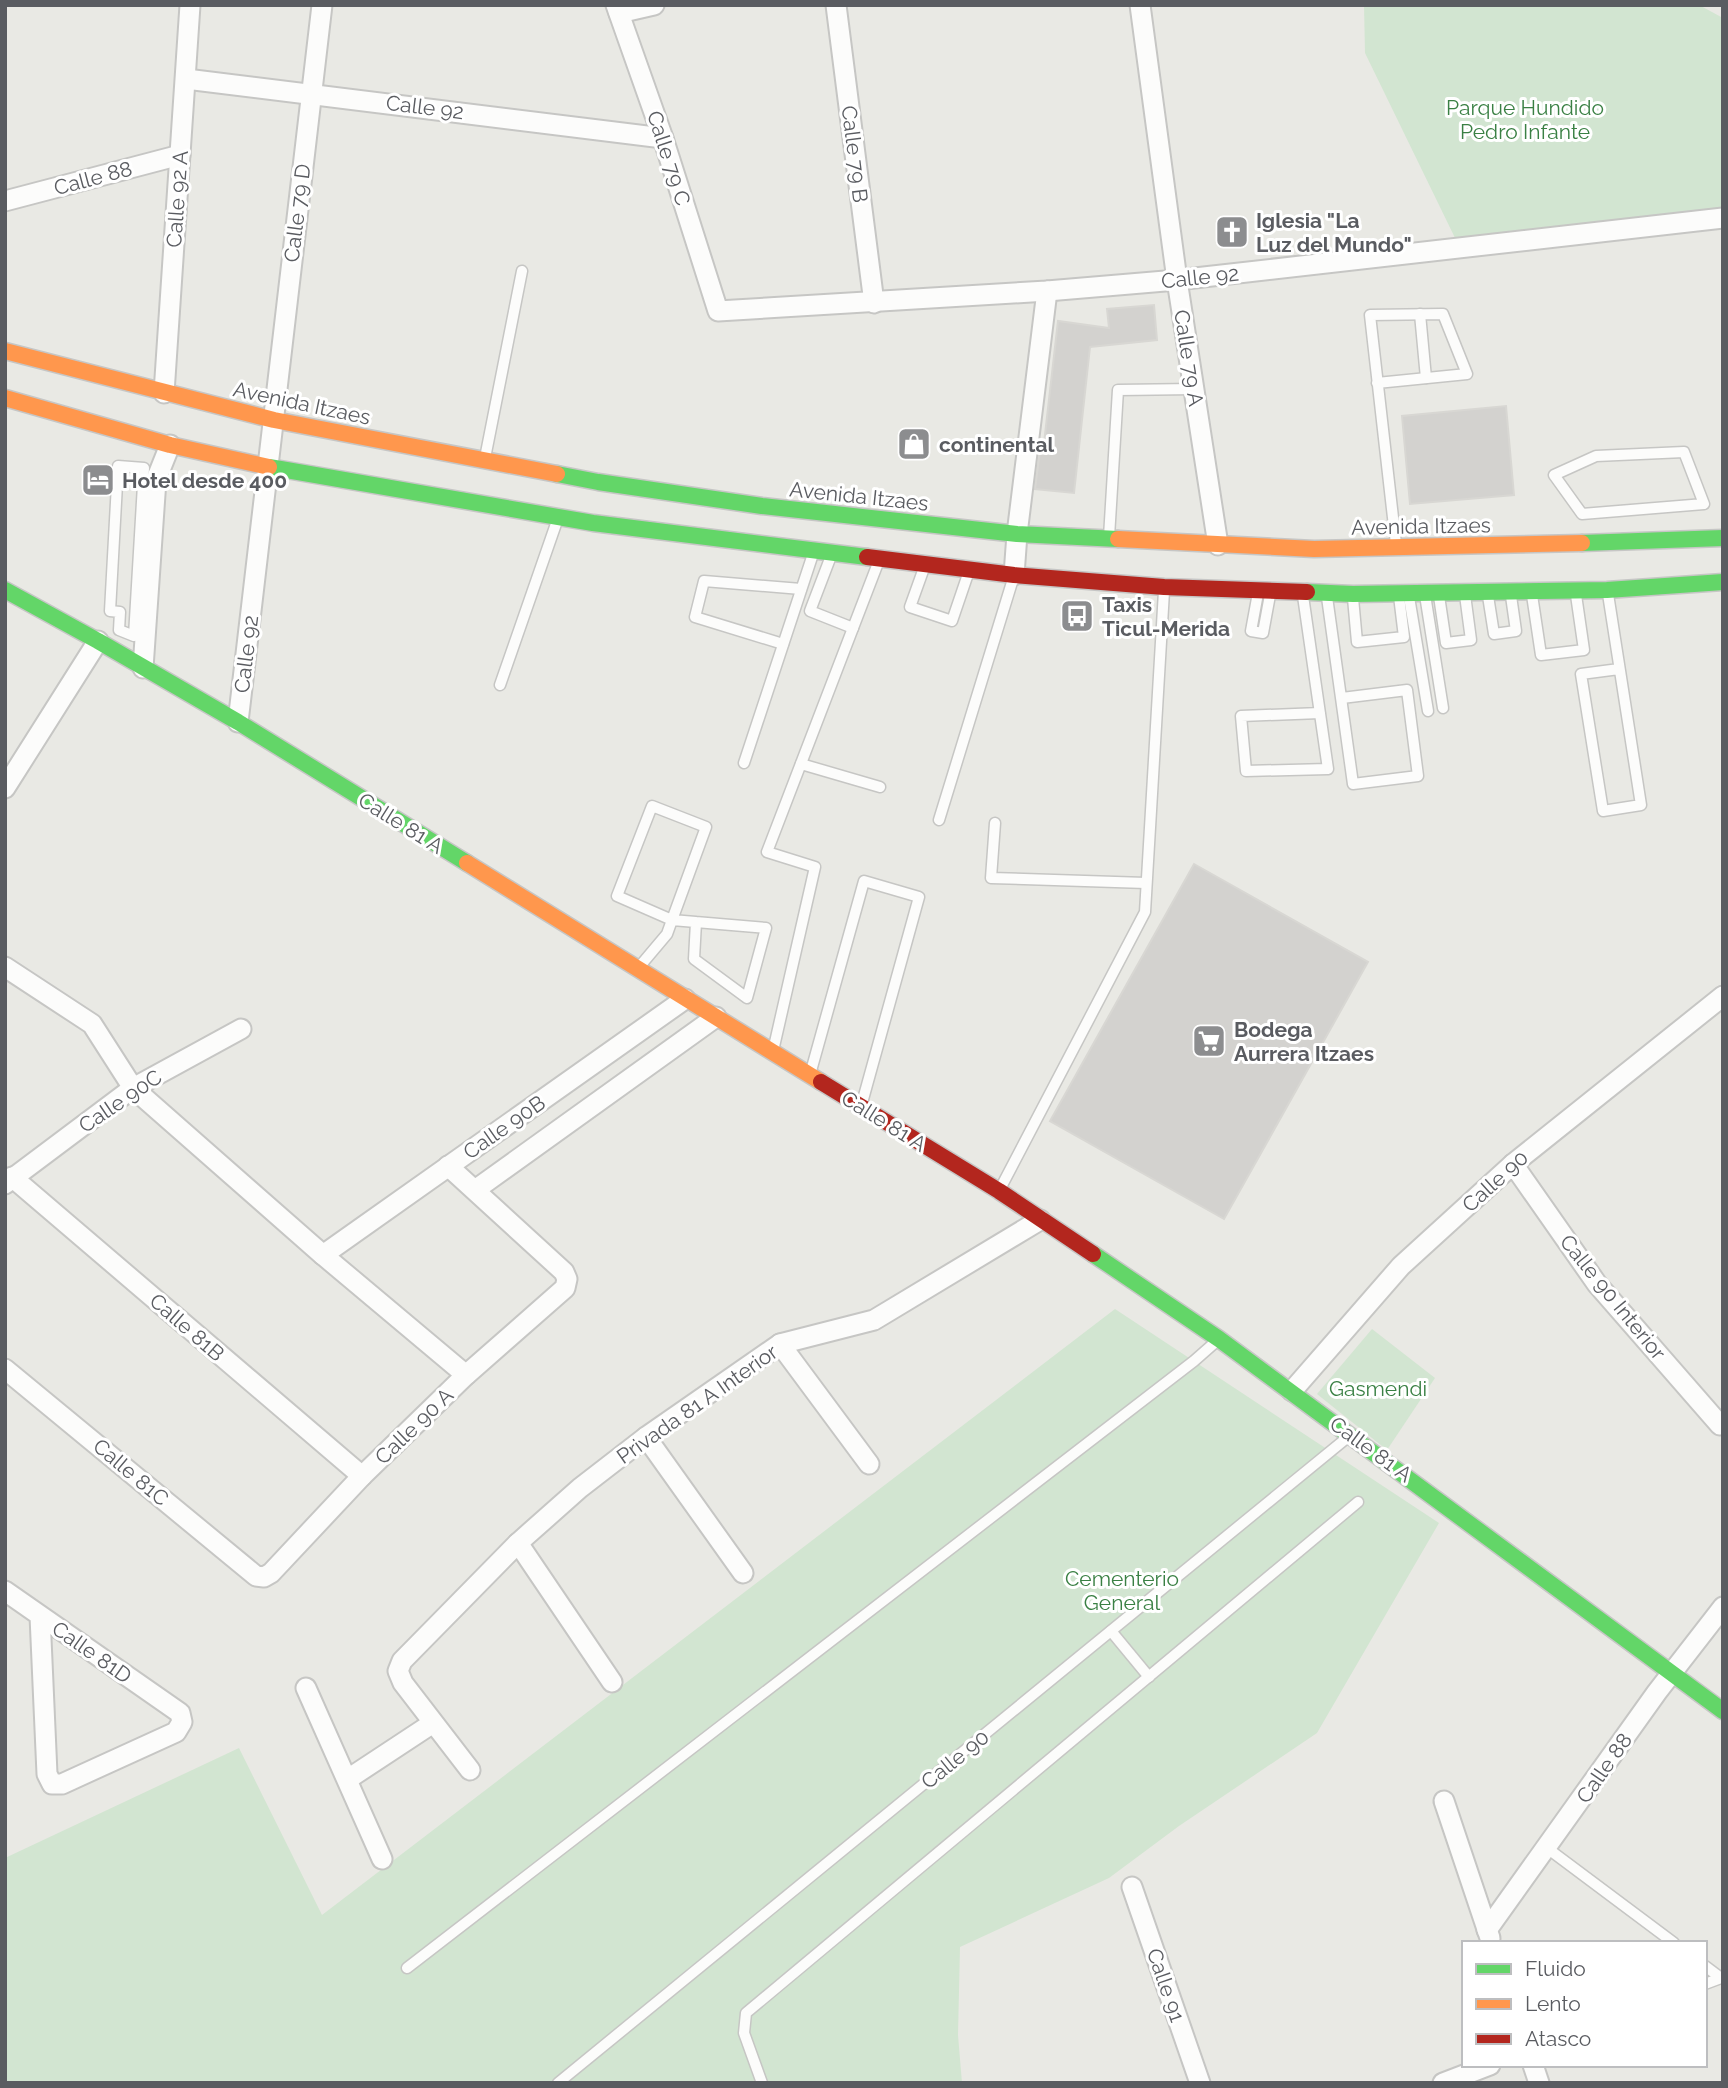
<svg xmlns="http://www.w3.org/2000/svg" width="1728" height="2088" viewBox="0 0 1728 2088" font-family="Raleway,sans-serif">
	<rect width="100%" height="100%" fill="#e9e9e4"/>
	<g fill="#d2e5d1">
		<path d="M 1364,5 L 1699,5 L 1723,18 L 1723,211 L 1457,242 L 1365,53 Z"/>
		<path d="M 1115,1309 L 1439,1523 L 1317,1733 L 1179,1826 L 1109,1878 L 960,1947 L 958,2035 L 962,2083 L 5,2083 L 5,1858 L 239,1748 L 322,1915 Z"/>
		<path d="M 1372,1329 L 1435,1378 L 1387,1450 L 1317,1394 Z"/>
	</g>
	<g fill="#d3d2cf" stroke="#d8d7d3" stroke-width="2">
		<path d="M 1154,305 L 1157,340 L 1090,347 L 1074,493 L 1035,489 L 1041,443 L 1044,443 L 1058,321 L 1109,328 L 1107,309 Z"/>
		<path d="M 1506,406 L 1514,495 L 1410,504 L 1402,416 Z"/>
		<path d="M 1194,864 L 1368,962 L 1224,1219 L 1050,1121 Z"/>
	</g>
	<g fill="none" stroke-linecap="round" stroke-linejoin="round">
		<defs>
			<g id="lane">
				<path d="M 1420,314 L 1426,378"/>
				<path d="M 1377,383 L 1467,374 L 1443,314 L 1370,315 L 1396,544"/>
				<path d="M 1684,452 L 1704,504 L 1582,514 L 1554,475 L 1596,456 Z"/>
				<path d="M 485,458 L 522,271"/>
				<path d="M 118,466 L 144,468 L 134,636 L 119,630 L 120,612 L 110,611 Z"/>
				<path d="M 1109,537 L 1118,390 L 1194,389"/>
				<path d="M 831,556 L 810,611 L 853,628 L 878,563"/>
				<path d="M 924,568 L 910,607 L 952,621 L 968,574"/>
				<path d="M 1258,593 L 1251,631 L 1263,633 L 1270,595"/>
				<path d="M 1608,594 L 1641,805 L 1603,811 L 1581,674 L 1619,669"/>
				<path d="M 1425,595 L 1443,708"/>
				<path d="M 1532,595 L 1541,655 L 1584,650 L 1576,595"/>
				<path d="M 1303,596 L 1328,769 L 1246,771 L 1241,716 L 1320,713"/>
				<path d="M 1439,596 L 1446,643 L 1471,640 L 1465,595"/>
				<path d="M 1488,596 L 1494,634 L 1516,631 L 1511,596"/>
				<path d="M 1327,597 L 1353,784 L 1418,776 L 1407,690 L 1342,698"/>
				<path d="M 1409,597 L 1428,711"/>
				<path d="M 1353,598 L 1357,642 L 1404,637 L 1399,596"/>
				<path d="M 783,644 L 695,617 L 704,581 L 801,589"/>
				<path d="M 500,685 L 557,521"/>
				<path d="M 744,763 L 813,554"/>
				<path d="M 801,764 L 880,787"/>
				<path d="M 939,820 L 1013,579"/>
				<path d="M 995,823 L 991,878 L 1146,883"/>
				<path d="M 640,966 L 667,934 L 672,920 L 706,827 L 652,806 L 617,896 L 672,920 L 766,928 L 747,998 L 694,959 L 696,922"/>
				<path d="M 773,1051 L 815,867 L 767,852 L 853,628"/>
				<path d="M 811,1071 L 864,881 L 919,897 L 862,1103"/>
				<path d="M 999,1191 L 1145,912 L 1164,591"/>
				<path d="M 1111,1631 L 1149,1677"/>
				<path d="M 1547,1848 L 1674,1943"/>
				<path d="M 1705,1966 L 1721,1978"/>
				<path d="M 407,1968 L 1194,1361 L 1219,1339"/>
				<path d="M 1705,1984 L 1721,1978"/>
				<path d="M 558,2083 L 1348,1437"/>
				<path d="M 762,2083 L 744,2033 L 746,2013 L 1358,1502"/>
			</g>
			<g id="street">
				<path d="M 616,5 L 663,138 L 718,311 L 1047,291 L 1177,280 L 1723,218"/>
				<path d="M 836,5 L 874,303"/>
				<path d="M 1140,5 L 1177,280 L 1218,545"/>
				<path d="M 619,13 L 654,5"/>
				<path d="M 186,79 L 663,138"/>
				<path d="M 5,201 L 180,155"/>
				<path d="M 164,393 L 190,5"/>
				<path d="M 1014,575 L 1017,534 L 1047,291"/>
				<path d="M 143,668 L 156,480 L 170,445"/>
				<path d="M 238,722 L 322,5"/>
				<path d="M 5,788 L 98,641"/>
				<path d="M 5,967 L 92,1024 L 133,1088 L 323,1255 L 466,1375"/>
				<path d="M 1513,1164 L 1597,1284 L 1720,1425"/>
				<path d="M 12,1177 L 362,1476"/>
				<path d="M 5,1184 L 133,1088 L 241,1029"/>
				<path d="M 475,1190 L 716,1017"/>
				<path d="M 323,1255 L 685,999"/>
				<path d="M 780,1344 L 869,1464"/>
				<path d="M 5,1369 L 256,1576 L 264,1577 L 271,1573 L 362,1476 L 466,1375 L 565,1288 L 567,1279 L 564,1272 L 448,1166"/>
				<path d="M 1292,1391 L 1401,1266 L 1513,1164 L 1723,996"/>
				<path d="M 646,1437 L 743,1573"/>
				<path d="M 518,1543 L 612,1682"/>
				<path d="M 5,1591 L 180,1713 L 182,1722 L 176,1732 L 62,1784 L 52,1784 L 47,1774 L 40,1616"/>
				<path d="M 306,1688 L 382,1859"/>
				<path d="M 470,1770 L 403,1683 L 398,1671 L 402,1661 L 518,1543 L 580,1488 L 646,1437 L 780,1344 L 874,1320 L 1040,1220"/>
				<path d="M 348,1779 L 433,1723"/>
				<path d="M 1444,1801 L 1490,1938"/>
				<path d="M 1132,1887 L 1200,2083"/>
				<path d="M 1487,1930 L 1657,1692 L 1723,1607"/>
				<path d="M 1533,2065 L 1539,2083"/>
				<path d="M 1443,2083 L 1490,2065"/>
			</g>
			<g id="fast">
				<path d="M 269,467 L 593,523 L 867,557"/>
				<path d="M 557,474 L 598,482 L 762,506 L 1017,534 L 1118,539"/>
				<path d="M 1582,543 L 1723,538"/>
				<path d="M 5,590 L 98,641 L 238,722 L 467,863"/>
				<path d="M 1307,592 L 1353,594 L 1607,590 L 1723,582"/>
				<path d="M 1093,1254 L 1219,1339 L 1723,1711"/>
			</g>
			<g id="slow">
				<path d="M 5,351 L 274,420 L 557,474"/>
				<path d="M 5,398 L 170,445 L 269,467"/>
				<path d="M 1118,539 L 1314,549 L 1582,543"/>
				<path d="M 467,863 L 821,1082"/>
			</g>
			<g id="jam">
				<path d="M 867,557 L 1014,575 L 1164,587 L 1307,592"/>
				<path d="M 821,1082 L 999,1191 L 1093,1254"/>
			</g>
		</defs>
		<use href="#lane" stroke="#c6c6c4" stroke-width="13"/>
		<use href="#street" stroke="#c6c6c4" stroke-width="23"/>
		<use href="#fast" stroke="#c6c6c5" stroke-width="19"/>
		<use href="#slow" stroke="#c6c6c5" stroke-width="19"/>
		<use href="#jam" stroke="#c6c6c5" stroke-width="19"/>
		<use href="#lane" stroke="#fcfcfb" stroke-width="10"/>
		<use href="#street" stroke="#fcfcfb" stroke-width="19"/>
		<use href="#fast" stroke="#63d668" stroke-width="16"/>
		<use href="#slow" stroke="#ff974d" stroke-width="16"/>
		<use href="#jam" stroke="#b3261e" stroke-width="16"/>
	</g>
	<defs>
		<symbol id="church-square" viewBox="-11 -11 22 22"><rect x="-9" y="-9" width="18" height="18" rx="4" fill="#8c8d8f" stroke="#fff"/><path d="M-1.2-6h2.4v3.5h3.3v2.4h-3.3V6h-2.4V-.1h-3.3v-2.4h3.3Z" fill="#fff"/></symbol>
		<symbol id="shop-square" viewBox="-11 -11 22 22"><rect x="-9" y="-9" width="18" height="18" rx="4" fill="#8c8d8f" stroke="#fff"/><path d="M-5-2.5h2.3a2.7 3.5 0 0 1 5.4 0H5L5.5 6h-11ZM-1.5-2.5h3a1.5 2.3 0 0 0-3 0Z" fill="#fff"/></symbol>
		<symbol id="hotel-square" viewBox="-11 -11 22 22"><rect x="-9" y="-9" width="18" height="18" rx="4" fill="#8c8d8f" stroke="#fff"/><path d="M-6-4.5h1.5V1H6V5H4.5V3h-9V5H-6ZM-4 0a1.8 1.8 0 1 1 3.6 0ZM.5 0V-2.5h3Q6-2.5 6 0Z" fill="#fff"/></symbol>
		<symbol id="bus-square" viewBox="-11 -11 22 22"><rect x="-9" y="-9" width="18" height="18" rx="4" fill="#8c8d8f" stroke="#fff"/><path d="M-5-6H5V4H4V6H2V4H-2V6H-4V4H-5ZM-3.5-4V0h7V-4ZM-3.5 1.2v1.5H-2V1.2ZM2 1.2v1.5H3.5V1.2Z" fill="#fff"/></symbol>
		<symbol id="supermarket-square" viewBox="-11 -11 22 22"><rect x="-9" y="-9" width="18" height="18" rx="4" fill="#8c8d8f" stroke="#fff"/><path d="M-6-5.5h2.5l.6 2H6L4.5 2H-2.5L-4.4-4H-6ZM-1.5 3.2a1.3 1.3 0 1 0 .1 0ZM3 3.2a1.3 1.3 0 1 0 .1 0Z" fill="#fff"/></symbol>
	</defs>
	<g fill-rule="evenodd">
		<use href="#church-square" x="1213" y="213" width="38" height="38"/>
		<use href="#shop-square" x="895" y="425" width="38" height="38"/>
		<use href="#hotel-square" x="79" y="461" width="38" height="38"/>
		<use href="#bus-square" x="1058" y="597" width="38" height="38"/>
		<use href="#supermarket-square" x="1190" y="1022" width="38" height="38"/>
	</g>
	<g text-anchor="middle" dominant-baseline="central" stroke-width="6" stroke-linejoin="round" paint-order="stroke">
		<g font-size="21" fill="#5a5c61" stroke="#fff">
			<text transform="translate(425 107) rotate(7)">Calle 92</text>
			<text transform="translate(855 154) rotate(83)">Calle 79 B</text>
			<text transform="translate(669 158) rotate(72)">Calle 79 C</text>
			<text transform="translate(93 178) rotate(-15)">Calle 88</text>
			<text transform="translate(177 199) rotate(-86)">Calle 92 A</text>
			<text transform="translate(297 213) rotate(-83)">Calle 79 D</text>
			<text transform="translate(1200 277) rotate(-6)">Calle 92</text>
			<text transform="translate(1189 358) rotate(81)">Calle 79 A</text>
			<text transform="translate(302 403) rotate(12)">Avenida Itzaes</text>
			<text transform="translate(859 496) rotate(6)">Avenida Itzaes</text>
			<text transform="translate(1421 526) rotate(-1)">Avenida Itzaes</text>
			<text transform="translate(246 654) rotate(-83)">Calle 92</text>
			<text transform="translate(401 823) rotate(32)">Calle 81 A</text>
			<text transform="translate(120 1101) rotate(-34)">Calle 90C</text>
			<text transform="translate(884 1121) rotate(32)">Calle 81 A</text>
			<text transform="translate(504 1127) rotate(-35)">Calle 90B</text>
			<text transform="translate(1495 1181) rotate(-42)">Calle 90</text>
			<text transform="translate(1613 1297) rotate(51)">Calle 90 Interior</text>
			<text transform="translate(187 1327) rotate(41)">Calle 81B</text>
			<text transform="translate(697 1404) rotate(-35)">Privada 81 A Interior</text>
			<text transform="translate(414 1426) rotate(-44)">Calle 90 A</text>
			<text transform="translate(1371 1449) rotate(36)">Calle 81 A</text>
			<text transform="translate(131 1472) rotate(40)">Calle 81C</text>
			<text transform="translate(92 1652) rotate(35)">Calle 81D</text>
			<text transform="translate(955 1759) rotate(-39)">Calle 90</text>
			<text transform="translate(1604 1768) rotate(-55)">Calle 88</text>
			<text transform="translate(1166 1985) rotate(71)">Calle 91</text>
		</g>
		<g font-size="21" fill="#3a8044" stroke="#fff">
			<text x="1525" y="107">Parque Hundido<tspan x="1525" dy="24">Pedro Infante</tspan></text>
			<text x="1378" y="1388">Gasmendi</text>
			<text x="1122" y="1578">Cementerio<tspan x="1122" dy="24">General</tspan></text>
		</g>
		<g font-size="21" font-weight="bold" fill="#5a5c61" stroke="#fff" text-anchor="start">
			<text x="1256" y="220">Iglesia "La<tspan x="1256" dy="24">Luz del Mundo"</tspan></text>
			<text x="939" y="444">continental</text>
			<text x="122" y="480">Hotel desde 400</text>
			<text x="1102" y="604">Taxis<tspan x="1102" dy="24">Ticul-Merida</tspan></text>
			<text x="1234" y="1029">Bodega<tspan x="1234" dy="24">Aurrera Itzaes</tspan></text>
		</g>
	</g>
	<rect width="1728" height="2088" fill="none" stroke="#5a5c61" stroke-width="14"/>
	<rect x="1462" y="1941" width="245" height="126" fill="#ffffff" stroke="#bdbec0" stroke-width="2"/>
	<rect x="1476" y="1964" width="35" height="10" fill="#63d668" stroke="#bdbec0" stroke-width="2"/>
	<text x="1525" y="1976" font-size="21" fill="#5a5c61">Fluido</text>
	<rect x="1476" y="1999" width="35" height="10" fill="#ff974d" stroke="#bdbec0" stroke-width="2"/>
	<text x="1525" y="2011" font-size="21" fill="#5a5c61">Lento</text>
	<rect x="1476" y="2034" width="35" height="10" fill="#b3261e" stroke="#bdbec0" stroke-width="2"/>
	<text x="1525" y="2046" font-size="21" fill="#5a5c61">Atasco</text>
</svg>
